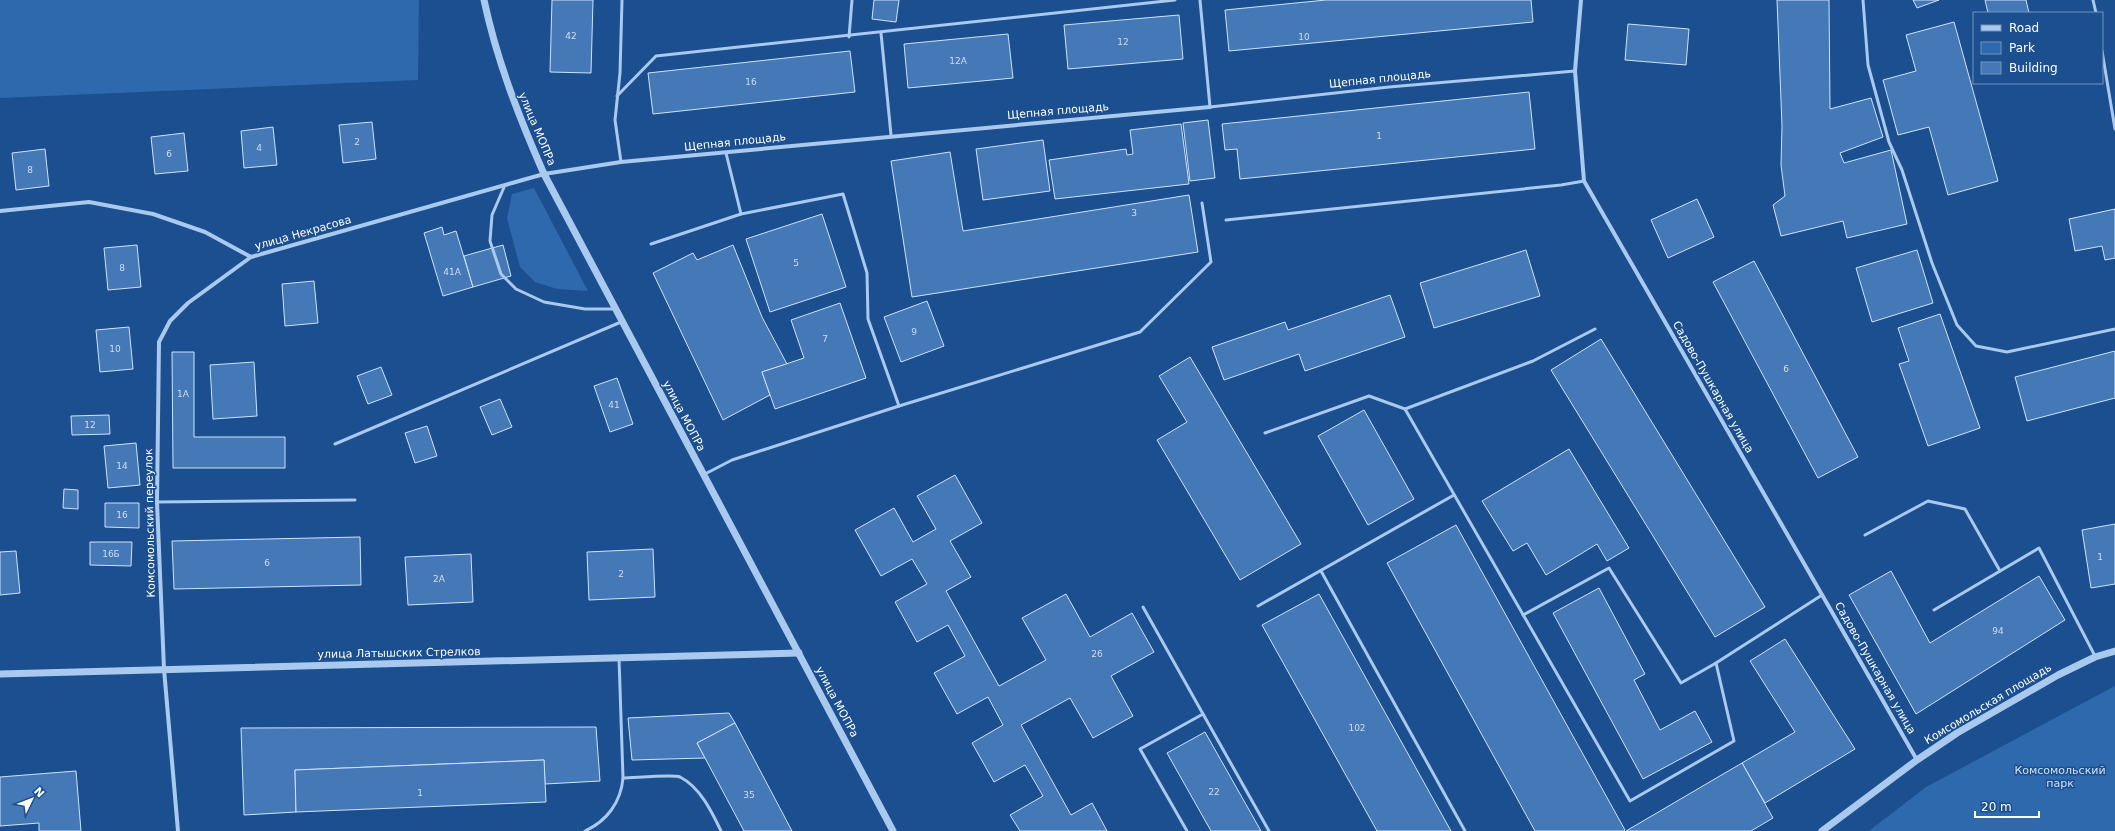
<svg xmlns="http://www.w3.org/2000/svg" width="2115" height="831" viewBox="0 0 2115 831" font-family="'DejaVu Sans',sans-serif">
	<rect width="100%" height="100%" fill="#1b4f8f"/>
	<g fill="#2e69ad">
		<path d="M 0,0 L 419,0 L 418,80 L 0,98 Z"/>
		<path d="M 534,188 L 588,291 L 557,289 L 535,282 L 520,267 L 507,218 L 512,194 Z"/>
		<path d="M 2115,686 L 2115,831 L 1869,831 L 1926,787 Z"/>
	</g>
	<g fill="#4478b7" stroke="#cfe3fa">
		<path d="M 552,0 L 593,0 L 591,73 L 550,72 Z"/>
		<path d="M 874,0 L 899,0 L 896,22 L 872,19 Z"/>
		<path d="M 1326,0 L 1531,0 L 1533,22 L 1229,51 L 1225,10 Z"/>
		<path d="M 1777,0 L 1829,0 L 1830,109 L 1871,98 L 1883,137 L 1840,153 L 1844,163 L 1891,150 L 1907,224 L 1847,238 L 1843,221 L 1781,236 L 1773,205 L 1785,196 L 1781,165 L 1782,126 Z"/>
		<path d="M 1913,0 L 1939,0 L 1917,8 Z"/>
		<path d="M 1985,0 L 2026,0 L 2029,13 L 1988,13 Z"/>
		<path d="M 1179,15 L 1183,59 L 1068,69 L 1064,25 Z"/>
		<path d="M 1954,22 L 1998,181 L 1948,195 L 1929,127 L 1898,135 L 1883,80 L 1916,71 L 1906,35 Z"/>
		<path d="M 1628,24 L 1689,29 L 1686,65 L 1625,60 Z"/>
		<path d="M 1008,34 L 1013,78 L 908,88 L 904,44 Z"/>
		<path d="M 850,51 L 855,92 L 653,114 L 648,73 Z"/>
		<path d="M 1529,92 L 1535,149 L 1240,179 L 1237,149 L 1225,150 L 1222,124 Z"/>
		<path d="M 1208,120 L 1215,178 L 1190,181 L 1183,123 Z"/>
		<path d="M 372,122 L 376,159 L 343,163 L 339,125 Z"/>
		<path d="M 1181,124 L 1189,184 L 1055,199 L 1049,160 L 1126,149 L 1127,155 L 1133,154 L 1130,130 Z"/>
		<path d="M 273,127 L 277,165 L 244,168 L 241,131 Z"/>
		<path d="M 184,133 L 188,171 L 155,174 L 151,137 Z"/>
		<path d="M 1043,140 L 1050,191 L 983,200 L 976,149 Z"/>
		<path d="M 45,149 L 49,186 L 16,190 L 12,153 Z"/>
		<path d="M 950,152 L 963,231 L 1189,195 L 1198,252 L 912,297 L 891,161 Z"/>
		<path d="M 1697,199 L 1714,237 L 1668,258 L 1651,220 Z"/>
		<path d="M 2115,209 L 2115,258 L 2105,260 L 2102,246 L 2075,251 L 2069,219 Z"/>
		<path d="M 822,214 L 846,287 L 770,312 L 746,239 Z"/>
		<path d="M 442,227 L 444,235 L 456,231 L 473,287 L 443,296 L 424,233 Z"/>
		<path d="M 137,245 L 141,287 L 108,290 L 104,248 Z"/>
		<path d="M 503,245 L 511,276 L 473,287 L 464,256 Z"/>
		<path d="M 733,245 L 762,317 L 787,364 L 762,372 L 770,395 L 723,420 L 653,273 L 693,253 L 697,260 Z"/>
		<path d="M 1526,250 L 1540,296 L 1434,328 L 1420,283 Z"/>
		<path d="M 1917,250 L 1933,303 L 1872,322 L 1856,268 Z"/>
		<path d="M 1754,261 L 1858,457 L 1818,478 L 1713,282 Z"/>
		<path d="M 314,281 L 318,323 L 285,326 L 282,284 Z"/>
		<path d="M 1390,295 L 1405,337 L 1305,371 L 1299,354 L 1224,380 L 1212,347 L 1285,322 L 1288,330 Z"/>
		<path d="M 927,301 L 944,346 L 901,362 L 884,317 Z"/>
		<path d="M 840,303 L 866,378 L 775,409 L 762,372 L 804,358 L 791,320 Z"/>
		<path d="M 1940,314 L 1980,428 L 1928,446 L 1899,364 L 1909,361 L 1898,328 Z"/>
		<path d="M 129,327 L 133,369 L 100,372 L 96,330 Z"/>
		<path d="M 1601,339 L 1765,607 L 1715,637 L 1551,370 Z"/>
		<path d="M 2115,351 L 2115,398 L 2027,421 L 2015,377 Z"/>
		<path d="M 172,352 L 194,352 L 194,437 L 285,437 L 285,468 L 173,468 Z"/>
		<path d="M 1190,357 L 1301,544 L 1240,580 L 1157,440 L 1187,422 L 1159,376 Z"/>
		<path d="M 254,362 L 257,416 L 213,419 L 210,365 Z"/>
		<path d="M 381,367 L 392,395 L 368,404 L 357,376 Z"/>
		<path d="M 617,378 L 633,424 L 610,432 L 594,386 Z"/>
		<path d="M 500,399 L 512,427 L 492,435 L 480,407 Z"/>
		<path d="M 1364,410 L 1414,499 L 1368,525 L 1318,436 Z"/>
		<path d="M 109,415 L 110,434 L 72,435 L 71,416 Z"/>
		<path d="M 427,426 L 437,456 L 415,463 L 405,433 Z"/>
		<path d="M 136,443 L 140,485 L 108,488 L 104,446 Z"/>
		<path d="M 1569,449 L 1629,548 L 1607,561 L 1597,544 L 1546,575 L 1527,543 L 1513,551 L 1482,501 Z"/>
		<path d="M 955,475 L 982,523 L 950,541 L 971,577 L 946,591 L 999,686 L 1046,660 L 1022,618 L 1066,594 L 1090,637 L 1132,613 L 1154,652 L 1111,676 L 1133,716 L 1093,738 L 1070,698 L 1021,725 L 1071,815 L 1092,803 L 1107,831 L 1020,831 L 1010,815 L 1043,796 L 1025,765 L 994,782 L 972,743 L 1003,725 L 988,697 L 957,714 L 934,673 L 965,656 L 948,625 L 917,642 L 895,602 L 927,584 L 912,559 L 881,576 L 855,530 L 894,508 L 913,542 L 936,529 L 917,496 Z"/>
		<path d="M 64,489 L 78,490 L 78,509 L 63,508 Z"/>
		<path d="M 105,503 L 139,503 L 139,528 L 105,527 Z"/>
		<path d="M 2115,524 L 2115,584 L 2091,588 L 2082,530 Z"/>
		<path d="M 1456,525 L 1625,830 L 1624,831 L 1535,831 L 1387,563 Z"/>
		<path d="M 360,537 L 361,585 L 174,589 L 172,541 Z"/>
		<path d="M 90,542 L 132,542 L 131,566 L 90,565 Z"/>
		<path d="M 653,549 L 655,597 L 589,600 L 587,552 Z"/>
		<path d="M 16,551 L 20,593 L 0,595 L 0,552 Z"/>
		<path d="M 471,554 L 473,602 L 408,605 L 405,557 Z"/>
		<path d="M 1891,571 L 1930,643 L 2039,576 L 2065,620 L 1916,714 L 1849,595 Z"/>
		<path d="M 1599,588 L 1645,674 L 1634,680 L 1660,730 L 1695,711 L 1712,742 L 1643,779 L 1553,613 Z"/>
		<path d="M 1319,594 L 1451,831 L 1377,831 L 1262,625 Z"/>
		<path d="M 1785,639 L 1855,749 L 1765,803 L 1742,763 L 1795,732 L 1750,661 Z"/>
		<path d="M 729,713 L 735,723 L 697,743 L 705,758 L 632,760 L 628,718 Z"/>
		<path d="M 735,723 L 792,831 L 744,831 L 705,758 L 697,743 Z"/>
		<path d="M 596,727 L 600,781 L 545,784 L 544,760 L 295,770 L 296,812 L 244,815 L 241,728 Z"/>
		<path d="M 1205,732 L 1261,831 L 1211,831 L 1167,753 Z"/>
		<path d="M 544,760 L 546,802 L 296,812 L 295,770 Z"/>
		<path d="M 1742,763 L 1773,818 L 1751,831 L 1626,831 Z"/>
		<path d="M 76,771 L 81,831 L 39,831 L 39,823 L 0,826 L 0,777 Z"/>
	</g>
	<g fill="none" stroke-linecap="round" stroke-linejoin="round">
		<g stroke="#a9c9ee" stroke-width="3">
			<path d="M 1200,0 L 1210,107 L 1389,87 L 1575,71"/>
			<path d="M 1863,0 L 1868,65 L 1889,142 L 1902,170 L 1932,263 L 1957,325 L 1976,346 L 2007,352 L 2115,329"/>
			<path d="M 2093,0 L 2096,13"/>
			<path d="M 881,33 L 891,135"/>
			<path d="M 849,37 L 852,0"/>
			<path d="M 2102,51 L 2115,129"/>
			<path d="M 617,96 L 656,56 L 1175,0"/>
			<path d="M 726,153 L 741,214"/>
			<path d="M 621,162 L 615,120 L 620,73 L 622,0"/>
			<path d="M 505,185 L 492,215 L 490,241 L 501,274 L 516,289 L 544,302 L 585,309 L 614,309"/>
			<path d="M 1226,220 L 1561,185 L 1584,181"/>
			<path d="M 651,244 L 741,214 L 843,194 L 867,273 L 868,319 L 899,406"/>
			<path d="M 1595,329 L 1533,361 L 1405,409 L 1630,801 L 1734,741 L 1716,663 L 1822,595"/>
			<path d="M 1265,433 L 1369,396 L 1405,409"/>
			<path d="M 335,444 L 621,322"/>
			<path d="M 703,475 L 732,460 L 899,406 L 1140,332 L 1211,262 L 1202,203"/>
			<path d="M 157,502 L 355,500"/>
			<path d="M 1865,535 L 1928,501 L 1965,509 L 2000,571"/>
			<path d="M 1321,571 L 1465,831"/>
			<path d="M 1258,606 L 1454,495"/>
			<path d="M 1143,607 L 1203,714"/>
			<path d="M 1934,610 L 2039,548 L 2095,656"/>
			<path d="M 1523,615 L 1609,568 L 1681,683 L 1716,663"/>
			<path d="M 619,658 L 623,778"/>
			<path d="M 585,831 C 607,821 621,802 623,778 C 633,778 673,774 680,777 C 700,787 712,812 721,831"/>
			<path d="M 1187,831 L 1140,749 L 1203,714 L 1269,831"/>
		</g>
		<g stroke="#a9c9ee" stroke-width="4">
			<path d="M 1581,0 L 1575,71 L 1584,181 L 1917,760"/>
			<path d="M 0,211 L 89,202 L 153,214 L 205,232 L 251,257 L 544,174 L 621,162 L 1210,107"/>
			<path d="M 178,831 L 164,669 L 157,502 L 159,342 L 170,321 L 188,303 L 251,257"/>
		</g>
		<g stroke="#a9c9ee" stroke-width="7">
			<path d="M 484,0 C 497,61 519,117 544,174 L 893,831"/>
			<path d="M 0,674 L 799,653"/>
			<path d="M 1822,831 L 1917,760 L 1957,733 L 2058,675 L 2095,657 L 2115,651"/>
		</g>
	</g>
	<g text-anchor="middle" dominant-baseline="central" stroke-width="3" stroke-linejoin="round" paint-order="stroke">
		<g font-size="9" fill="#d0dded">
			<text x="571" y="36">42</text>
			<text x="1304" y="37">10</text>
			<text x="1123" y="42">12</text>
			<text x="958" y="61">12А</text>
			<text x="751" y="82">16</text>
			<text x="1379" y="136">1</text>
			<text x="357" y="142">2</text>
			<text x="259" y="148">4</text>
			<text x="169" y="154">6</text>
			<text x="30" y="170">8</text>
			<text x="1134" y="213">3</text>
			<text x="796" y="263">5</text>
			<text x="122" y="268">8</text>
			<text x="452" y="272">41А</text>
			<text x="914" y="332">9</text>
			<text x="825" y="339">7</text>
			<text x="115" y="349">10</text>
			<text x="1786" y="369">6</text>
			<text x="183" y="394">1А</text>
			<text x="614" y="405">41</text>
			<text x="90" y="425">12</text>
			<text x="122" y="466">14</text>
			<text x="122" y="515">16</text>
			<text x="111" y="554">16Б</text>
			<text x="2100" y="557">1</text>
			<text x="267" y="563">6</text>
			<text x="621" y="574">2</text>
			<text x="439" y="579">2А</text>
			<text x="1998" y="631">94</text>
			<text x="1097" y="654">26</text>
			<text x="1357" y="728">102</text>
			<text x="1214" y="792">22</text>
			<text x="420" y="793">1</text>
			<text x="749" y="795">35</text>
		</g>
		<g font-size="11" fill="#fff" stroke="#1b4f8f">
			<text transform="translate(1380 79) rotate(-6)">Щепная площадь</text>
			<text transform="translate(1058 111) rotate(-5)">Щепная площадь</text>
			<text transform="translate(537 129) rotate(67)">улица МОПРа</text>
			<text transform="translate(735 142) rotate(-6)">Щепная площадь</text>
			<text transform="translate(303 233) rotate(-16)">улица Некрасова</text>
			<text transform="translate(1713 387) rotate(60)">Садово-Пушкарная улица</text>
			<text transform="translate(684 416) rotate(62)">улица МОПРа</text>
			<text transform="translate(150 523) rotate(-91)">Комсомольский переулок</text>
			<text transform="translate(399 653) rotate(-1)">улица Латышских Стрелков</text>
			<text transform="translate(1875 668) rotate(60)">Садово-Пушкарная улица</text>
			<text transform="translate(837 702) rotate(62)">улица МОПРа</text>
			<text transform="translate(1988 704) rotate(-31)">Комсомольская площадь</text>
		</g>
		<g font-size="11" fill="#cfe3fa" stroke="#1b4f8f">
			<text x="2060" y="770">Комсомольский<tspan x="2060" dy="13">парк</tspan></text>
		</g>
	</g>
	<rect x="1973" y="12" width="130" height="72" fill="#1b4f8f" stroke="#7695bc"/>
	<rect x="1981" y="25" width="20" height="6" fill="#a9c9ee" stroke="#7695bc"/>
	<text x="2009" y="32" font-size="12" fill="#ffffff">Road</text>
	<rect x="1981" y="42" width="20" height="12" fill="#2e69ad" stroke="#7695bc"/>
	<text x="2009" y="52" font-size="12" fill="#ffffff">Park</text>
	<rect x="1981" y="62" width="20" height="12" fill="#4478b7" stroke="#7695bc"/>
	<text x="2009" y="72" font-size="12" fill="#ffffff">Building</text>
	<g transform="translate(32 799) rotate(47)" stroke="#1b4f8f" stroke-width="3" paint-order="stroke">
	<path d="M0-3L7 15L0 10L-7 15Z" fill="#ffffff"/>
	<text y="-6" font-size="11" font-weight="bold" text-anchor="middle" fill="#ffffff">N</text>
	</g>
	<path d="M1975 811v6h64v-6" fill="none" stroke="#ffffff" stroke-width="2"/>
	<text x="1981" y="811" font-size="12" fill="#ffffff" stroke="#1b4f8f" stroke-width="3" paint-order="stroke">20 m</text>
</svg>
